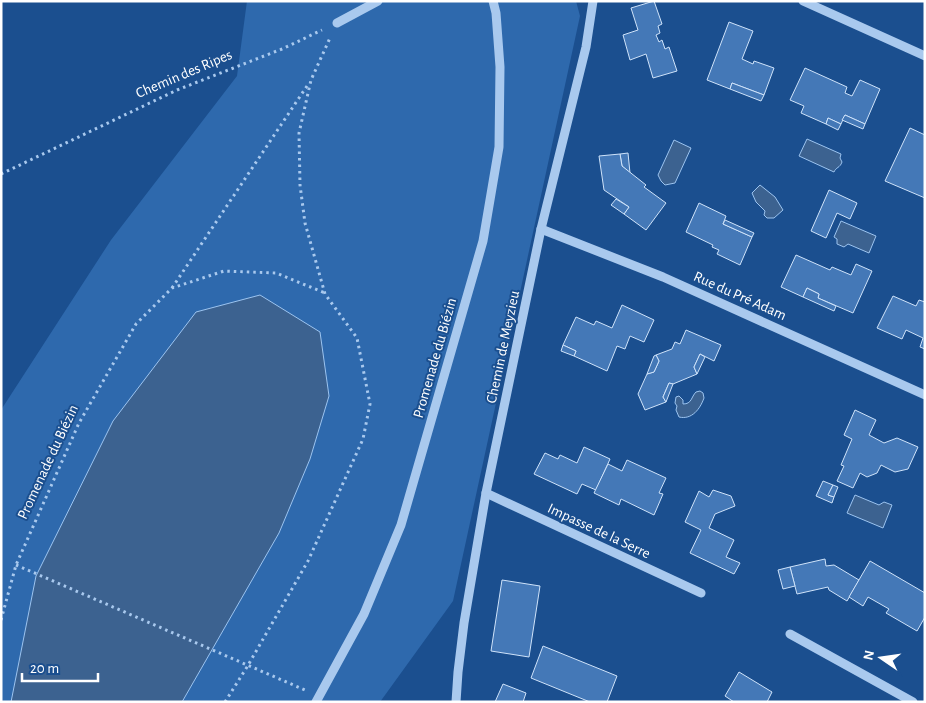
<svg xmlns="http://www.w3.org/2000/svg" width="926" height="703" viewBox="0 0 926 703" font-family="'Alegreya Sans',sans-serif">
	<rect width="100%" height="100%" fill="#1b4f8f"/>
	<path fill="#2e69ad" d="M 247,1 L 576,1 L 580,16 L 453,601 L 380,702 L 1,702 L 1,410 L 111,240 L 237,76 Z"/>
	<g fill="#3c6290" stroke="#9cc4f0">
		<path d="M 807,139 L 841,154 L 840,158 L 842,162 C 840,168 836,167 834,172 L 799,156 Z"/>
		<path d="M 674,140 L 691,148 L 675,183 L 665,185 L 661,181 L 658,175 Z"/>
		<path d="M 760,185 L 775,197 L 783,210 L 774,218 L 767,218 L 764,215 L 765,211 L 756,202 L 752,193 Z"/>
		<path d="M 841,221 L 876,236 L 869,253 L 848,244 L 844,247 L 837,244 L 837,239 L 834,237 Z"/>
		<path d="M 260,295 L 320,332 L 329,396 L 310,459 L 279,533 L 182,702 L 11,702 L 36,576 L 113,421 L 196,312 Z"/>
		<path d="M 700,391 L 703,393 L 704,398 C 700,409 692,420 679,417 L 676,410 L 677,406 L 675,403 L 676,397 L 679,396 L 683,400 L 683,404 C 692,404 691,397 696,392 Z"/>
		<path d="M 855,495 L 879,505 L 884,502 L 892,505 L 883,528 L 847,513 Z"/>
	</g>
	<g fill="#4478b7" stroke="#cfe3fa">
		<path d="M 654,1 L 662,24 L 658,26 L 660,33 L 656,35 L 659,42 L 662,40 L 665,49 L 669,47 L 677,71 L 653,78 L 646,54 L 630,60 L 623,35 L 638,30 L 631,8 Z"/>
		<path d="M 729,22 L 753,31 L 742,59 L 753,64 L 754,61 L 774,68 L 764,95 L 732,83 L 730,89 L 707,80 Z"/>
		<path d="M 805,68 L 847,87 L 845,93 L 852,96 L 860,80 L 880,89 L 865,124 L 845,115 L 841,124 L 828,118 L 826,124 L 801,113 L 804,106 L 790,100 Z"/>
		<path d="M 732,83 L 764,95 L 761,101 L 730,89 Z"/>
		<path d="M 845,115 L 865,124 L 863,129 L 842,120 Z"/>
		<path d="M 828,118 L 841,124 L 838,130 L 826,124 Z"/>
		<path d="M 910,128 L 925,135 L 925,198 L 885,181 Z"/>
		<path d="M 628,153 L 630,173 L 622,166 L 620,154 Z"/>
		<path d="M 620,154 L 622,166 L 646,185 L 644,187 L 666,203 L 646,230 L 624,214 L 629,207 L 604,190 L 599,156 Z"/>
		<path d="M 829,190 L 857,203 L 850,219 L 837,213 L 826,238 L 811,231 Z"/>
		<path d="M 616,199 L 629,207 L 624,214 L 611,205 Z"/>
		<path d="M 699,203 L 726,216 L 723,224 L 752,237 L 740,265 L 717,254 L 719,250 L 712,247 L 713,245 L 686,232 Z"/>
		<path d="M 725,220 L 754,233 L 752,237 L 723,224 Z"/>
		<path d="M 796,255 L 830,270 L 832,267 L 851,275 L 856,264 L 872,271 L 853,313 L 818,298 L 819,294 L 807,288 L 803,297 L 781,287 Z"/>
		<path d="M 807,288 L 819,294 L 818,298 L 836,306 L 834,311 L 803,297 Z"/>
		<path d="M 893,296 L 916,306 L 919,300 L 925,302 L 925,349 L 920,347 L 923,338 L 906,330 L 902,339 L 877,328 Z"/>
		<path d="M 622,305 L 654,320 L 644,342 L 630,336 L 625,349 L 617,346 L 607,371 L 574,356 L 576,351 L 563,345 L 576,317 L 594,325 L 596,321 L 612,328 Z"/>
		<path d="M 686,330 L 721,345 L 714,361 L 700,354 L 694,367 L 697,374 L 673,384 L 669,383 L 663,397 L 666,402 L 645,410 L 638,394 L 647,374 L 654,372 L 659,361 L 656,355 L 672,349 L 675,342 L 680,344 Z"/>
		<path d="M 563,345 L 576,351 L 574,356 L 561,351 Z"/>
		<path d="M 700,354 L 705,357 L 697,374 L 694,367 Z"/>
		<path d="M 656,355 L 659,361 L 654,372 L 647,374 L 654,356 Z"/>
		<path d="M 669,383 L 673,384 L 666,402 L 663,397 Z"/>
		<path d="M 855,410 L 876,420 L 869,435 L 884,443 L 897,438 L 918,447 L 908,469 L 895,472 L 881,465 L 877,473 L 867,477 L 860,473 L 853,488 L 837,481 L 844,466 L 841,465 L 852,439 L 844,435 Z"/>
		<path d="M 584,447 L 610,459 L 596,490 L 582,484 L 577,494 L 534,474 L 545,453 L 558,459 L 560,455 L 577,463 Z"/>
		<path d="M 627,460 L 666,478 L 659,493 L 663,494 L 654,515 L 621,499 L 619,505 L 594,493 L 608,464 L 622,471 Z"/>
		<path d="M 823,481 L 833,485 L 828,495 L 834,497 L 832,503 L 816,496 Z"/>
		<path d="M 833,485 L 838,487 L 834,497 L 828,495 Z"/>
		<path d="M 713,490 L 731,496 L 735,506 L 715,514 L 709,528 L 734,540 L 726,557 L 740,563 L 734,574 L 690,553 L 701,530 L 685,522 L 699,491 L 709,497 Z"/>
		<path d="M 825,559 L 826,566 L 834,565 L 859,580 L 847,601 L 829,590 L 828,587 L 797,594 L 790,567 Z"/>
		<path d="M 870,561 L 925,593 L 925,617 L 917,631 L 886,613 L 889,609 L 868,597 L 863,606 L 849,597 Z"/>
		<path d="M 790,567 L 795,586 L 783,589 L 778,570 Z"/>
		<path d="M 502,580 L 540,586 L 529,657 L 491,651 Z"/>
		<path d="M 543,646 L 617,676 L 607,702 L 590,702 L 531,678 Z"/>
		<path d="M 739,672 L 772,692 L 767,702 L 734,702 L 725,696 Z"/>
		<path d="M 503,684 L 526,693 L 523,702 L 495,702 Z"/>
	</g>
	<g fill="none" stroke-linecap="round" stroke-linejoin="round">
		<g stroke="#a9c9ee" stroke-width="3" stroke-dasharray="2.5 4" stroke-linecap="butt">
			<path d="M 1,174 L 177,90 L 282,49 L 322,30"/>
			<path d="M 172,288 L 309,83"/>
			<path d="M 16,565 L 305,690"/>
			<path d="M 1,620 L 16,565 L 79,423 L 136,324 L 172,288 L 224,271 L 276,273 L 325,293"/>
			<path d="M 225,702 L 247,667 L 308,561 L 363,439 L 370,404 L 357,338 L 325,294 L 305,223 L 300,185 L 299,133 L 311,80 L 330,38"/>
		</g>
		<g stroke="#a9c9ee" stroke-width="9">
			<path d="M 803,1 L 925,56"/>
			<path d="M 337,23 L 378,1"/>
			<path d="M 541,229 L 663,277 L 925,395"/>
			<path d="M 486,493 L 701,593"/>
			<path d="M 790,634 L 913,702"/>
			<path d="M 316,702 L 364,614 L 401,525 L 483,241 L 499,147 L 500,67 L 496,13 L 493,1"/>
			<path d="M 456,702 L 458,672 L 464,623 L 486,493 L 541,229 L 586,47 L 593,1"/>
		</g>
	</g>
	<g text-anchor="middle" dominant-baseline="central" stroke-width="4" stroke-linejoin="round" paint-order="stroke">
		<g font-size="15" fill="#fff" stroke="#1b4f8f">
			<text transform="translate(184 74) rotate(-23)">Chemin des Ripes</text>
			<text transform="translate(740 296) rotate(24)">Rue du Pré Adam</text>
			<text transform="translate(503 347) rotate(-78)">Chemin de Meyzieu</text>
			<text transform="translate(435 358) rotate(-74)">Promenade du Biézin</text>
			<text transform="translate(48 462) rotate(-65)">Promenade du Biézin</text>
			<text transform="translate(599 531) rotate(25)">Impasse de la Serre</text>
		</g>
	</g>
	<rect width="926" height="703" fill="none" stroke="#ffffff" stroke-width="5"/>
	<g transform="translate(881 658) rotate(283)" stroke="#1b4f8f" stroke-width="4" paint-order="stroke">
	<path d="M0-4L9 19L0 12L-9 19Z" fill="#ffffff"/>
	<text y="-8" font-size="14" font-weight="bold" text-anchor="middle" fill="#ffffff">N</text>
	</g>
	<path d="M22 673v8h76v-8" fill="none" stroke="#ffffff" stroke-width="2.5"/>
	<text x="30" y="673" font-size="15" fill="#ffffff" stroke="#1b4f8f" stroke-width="4" paint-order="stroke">20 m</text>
</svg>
